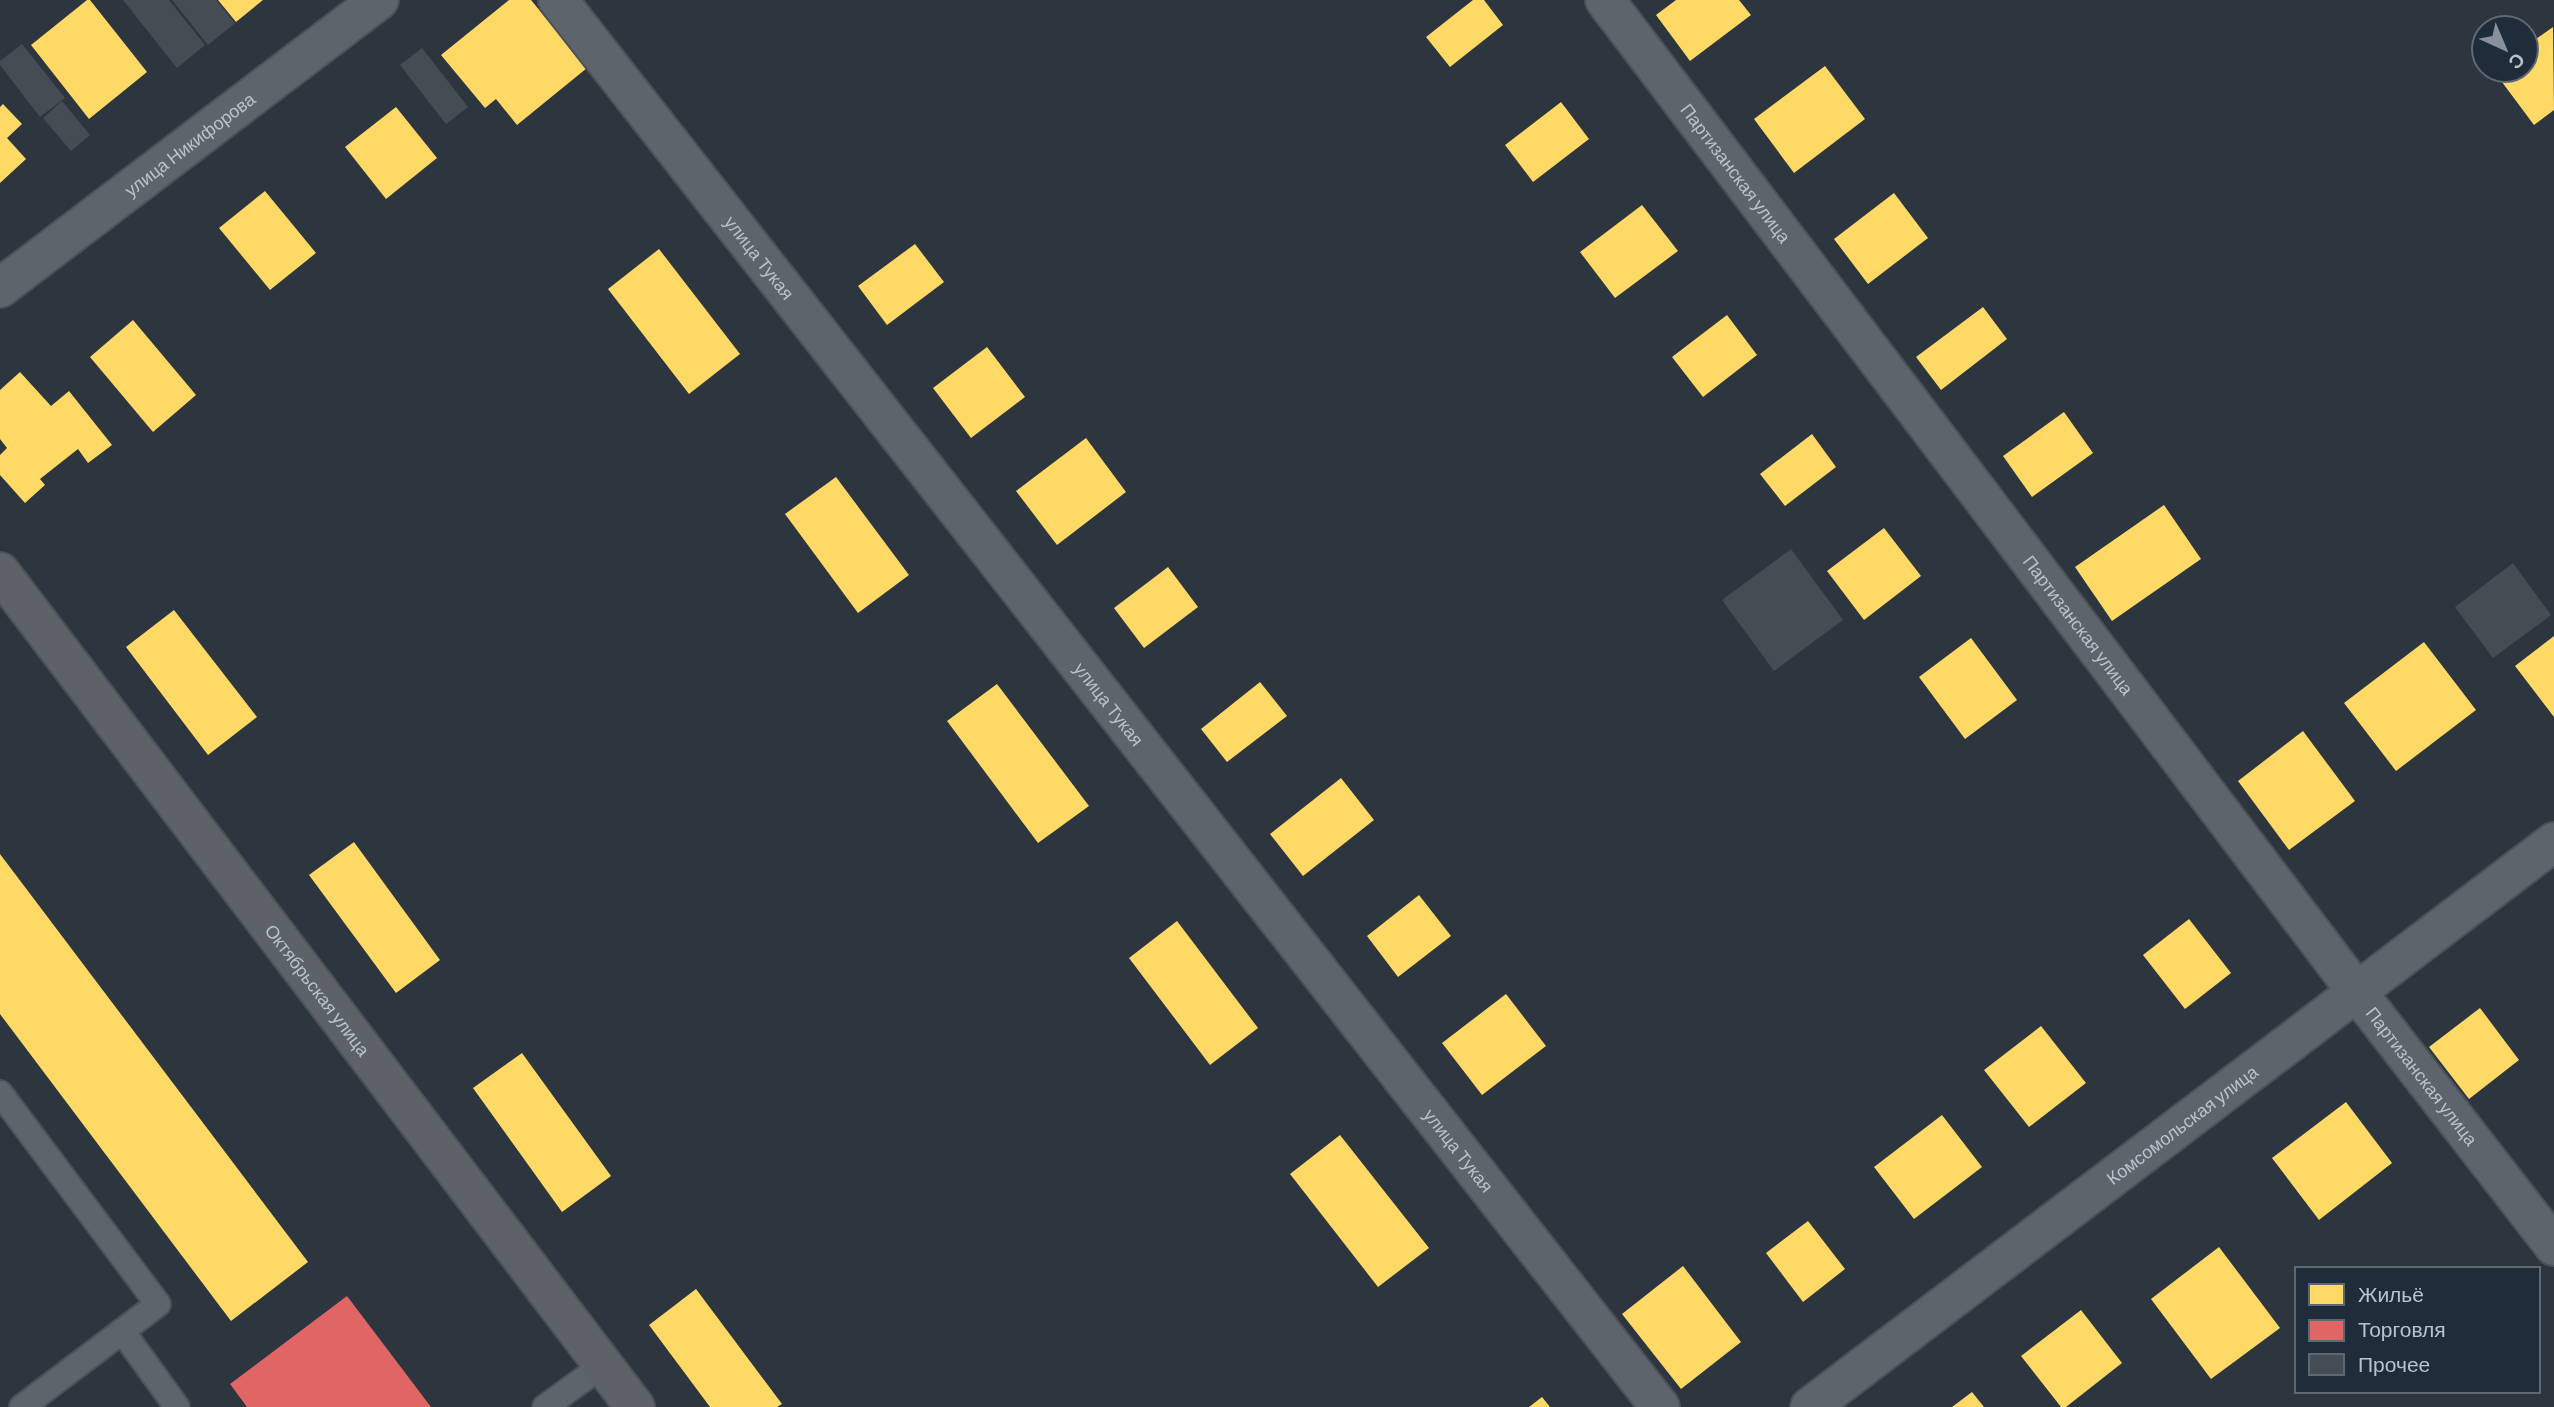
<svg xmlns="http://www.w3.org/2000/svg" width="2554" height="1407" viewBox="0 0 2554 1407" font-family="Barlow,sans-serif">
	<rect width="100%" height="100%" fill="#2d353e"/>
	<g fill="#ffd966">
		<path d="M 87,0 L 90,0 L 147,72 L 89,119 L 31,45 Z"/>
		<path d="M 218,0 L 263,0 L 236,22 Z"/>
		<path d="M 509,0 L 531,0 L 587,68 L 517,125 L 496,99 L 485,108 L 441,55 Z"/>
		<path d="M 1473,0 L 1484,0 L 1503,25 L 1450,67 L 1426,37 Z"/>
		<path d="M 1676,0 L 1739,0 L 1751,15 L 1690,61 L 1656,15 Z"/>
		<path d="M 2553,27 L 2554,110 L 2534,125 L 2493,70 L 2526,70 L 2526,46 Z"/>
		<path d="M 1825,66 L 1865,119 L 1794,173 L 1754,119 Z"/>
		<path d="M 1561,102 L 1589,139 L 1533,182 L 1505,145 Z"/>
		<path d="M 3,104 L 22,124 L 7,138 L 26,159 L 0,183 L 0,107 Z"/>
		<path d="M 396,107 L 437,158 L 386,199 L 345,147 Z"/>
		<path d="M 265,191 L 316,253 L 270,290 L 219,228 Z"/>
		<path d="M 1894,193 L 1928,238 L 1868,284 L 1834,239 Z"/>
		<path d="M 1642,205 L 1678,251 L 1615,298 L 1580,252 Z"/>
		<path d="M 915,244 L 944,282 L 887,325 L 858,286 Z"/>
		<path d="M 659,249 L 740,354 L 689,394 L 608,289 Z"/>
		<path d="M 1983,307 L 2007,339 L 1941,390 L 1916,357 Z"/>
		<path d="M 1727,315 L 1757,355 L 1703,397 L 1672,357 Z"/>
		<path d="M 133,320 L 196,395 L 153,432 L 90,357 Z"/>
		<path d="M 987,347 L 1025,397 L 971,438 L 933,388 Z"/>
		<path d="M 20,372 L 51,406 L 69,391 L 112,445 L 88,463 L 78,449 L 40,479 L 45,485 L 25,503 L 0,475 L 0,455 L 7,448 L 0,439 L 0,390 Z"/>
		<path d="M 2064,412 L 2093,453 L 2032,497 L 2003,456 Z"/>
		<path d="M 1812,434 L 1836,467 L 1785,506 L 1760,474 Z"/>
		<path d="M 1086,438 L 1126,492 L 1057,545 L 1016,491 Z"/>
		<path d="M 836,477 L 909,575 L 858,613 L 785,514 Z"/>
		<path d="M 2164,505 L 2201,559 L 2112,621 L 2075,567 Z"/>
		<path d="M 1884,528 L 1921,576 L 1864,620 L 1827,571 Z"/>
		<path d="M 1168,567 L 1198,607 L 1144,648 L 1114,608 Z"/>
		<path d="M 174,610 L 257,717 L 208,755 L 126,647 Z"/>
		<path d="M 2554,636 L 2554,717 L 2515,666 Z"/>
		<path d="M 1971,638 L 2017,700 L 1965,739 L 1919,677 Z"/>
		<path d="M 2424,642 L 2476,710 L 2396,771 L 2344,703 Z"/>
		<path d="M 1260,682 L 1287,716 L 1227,762 L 1201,729 Z"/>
		<path d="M 997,684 L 1089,806 L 1038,843 L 947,721 Z"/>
		<path d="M 2303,731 L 2355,801 L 2289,850 L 2238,781 Z"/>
		<path d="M 1341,778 L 1374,820 L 1303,876 L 1270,834 Z"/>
		<path d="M 354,842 L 440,960 L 396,993 L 309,875 Z"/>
		<path d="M 0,854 L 308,1262 L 231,1321 L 0,1014 Z"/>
		<path d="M 1419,895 L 1451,936 L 1398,977 L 1367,936 Z"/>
		<path d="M 2189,919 L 2231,973 L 2185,1009 L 2143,955 Z"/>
		<path d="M 1177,921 L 1258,1028 L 1210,1065 L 1129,958 Z"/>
		<path d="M 1506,994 L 1546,1046 L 1482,1095 L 1442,1043 Z"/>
		<path d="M 2480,1008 L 2519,1060 L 2469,1099 L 2429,1047 Z"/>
		<path d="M 2041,1026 L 2086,1083 L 2029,1127 L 1984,1070 Z"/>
		<path d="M 522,1053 L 611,1176 L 562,1212 L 473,1088 Z"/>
		<path d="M 2346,1102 L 2392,1163 L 2319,1220 L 2272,1158 Z"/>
		<path d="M 1942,1115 L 1982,1167 L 1914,1219 L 1874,1167 Z"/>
		<path d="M 1340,1135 L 1429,1248 L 1378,1287 L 1290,1174 Z"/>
		<path d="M 1808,1221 L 1845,1269 L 1803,1302 L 1766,1253 Z"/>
		<path d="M 2219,1247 L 2280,1328 L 2211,1379 L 2151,1299 Z"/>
		<path d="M 1683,1266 L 1741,1342 L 1681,1389 L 1622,1314 Z"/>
		<path d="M 696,1289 L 782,1404 L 777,1407 L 710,1407 L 649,1325 Z"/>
		<path d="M 2081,1310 L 2122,1363 L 2066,1407 L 2061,1407 L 2021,1356 Z"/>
		<path d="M 1972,1392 L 1984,1407 L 1952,1407 Z"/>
		<path d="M 1542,1397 L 1550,1407 L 1529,1407 Z"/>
	</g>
	<path fill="#e06666" d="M 347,1296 L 431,1407 L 247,1407 L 230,1384 Z"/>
	<g fill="#464c53">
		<path d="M 123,0 L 169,0 L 205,45 L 177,68 Z"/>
		<path d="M 172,0 L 216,0 L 235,23 L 208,45 Z"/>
		<path d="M 22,44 L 65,98 L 40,117 L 0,65 L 0,61 Z"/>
		<path d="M 422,48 L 468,107 L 446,124 L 400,65 Z"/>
		<path d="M 62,101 L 90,135 L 71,151 L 43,118 Z"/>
		<path d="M 1791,549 L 1843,620 L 1774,671 L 1722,600 Z"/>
		<path d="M 2513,563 L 2551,615 L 2493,658 L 2455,607 Z"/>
	</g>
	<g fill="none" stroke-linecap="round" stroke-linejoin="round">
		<defs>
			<g id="lane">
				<path d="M 0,1093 L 158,1304 L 22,1407"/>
				<path d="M 122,1331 L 177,1407"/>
				<path d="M 545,1407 L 603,1365"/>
			</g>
			<g id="street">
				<path id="s1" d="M 558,0 L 1660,1407"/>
				<path id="s2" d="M 1605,0 L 2357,992 L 2554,1246"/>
				<path id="s3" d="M 0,288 L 379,0"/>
				<path id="s4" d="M 1810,1407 L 2554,842"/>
			</g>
			<g id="secondary">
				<path id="s5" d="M 0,572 L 635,1407"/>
			</g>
		</defs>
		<use href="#lane" stroke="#4c5158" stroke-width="28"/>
		<use href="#street" stroke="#4c5158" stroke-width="42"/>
		<use href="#secondary" stroke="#4c5158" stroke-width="42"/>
		<use href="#lane" stroke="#5e646b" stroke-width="24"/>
		<use href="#street" stroke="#5e646b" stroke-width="38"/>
		<use href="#secondary" stroke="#5d6269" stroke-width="38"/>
	</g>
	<g text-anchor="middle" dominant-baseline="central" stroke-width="7" stroke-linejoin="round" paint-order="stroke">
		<g font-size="18" fill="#b9c2cd" stroke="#1f2c3a">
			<text stroke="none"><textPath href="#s3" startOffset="238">улица Никифорова</textPath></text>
			<text stroke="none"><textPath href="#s2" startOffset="217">Партизанская улица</textPath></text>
			<text stroke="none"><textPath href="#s1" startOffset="327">улица Тукая</textPath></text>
			<text stroke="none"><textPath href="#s2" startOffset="784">Партизанская улица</textPath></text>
			<text stroke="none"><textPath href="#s1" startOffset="894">улица Тукая</textPath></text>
			<text stroke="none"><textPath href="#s5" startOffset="525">Октябрьская улица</textPath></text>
			<text stroke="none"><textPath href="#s2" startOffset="1351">Партизанская улица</textPath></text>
			<text stroke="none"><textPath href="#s4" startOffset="467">Комсомольская улица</textPath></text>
			<text stroke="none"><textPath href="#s1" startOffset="1461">улица Тукая</textPath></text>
		</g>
	</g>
	<rect x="2295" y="1267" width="245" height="126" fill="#1f2c3a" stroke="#5d6875" stroke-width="2"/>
	<rect x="2309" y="1284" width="35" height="21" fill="#ffd966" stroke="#5d6875" stroke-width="2"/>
	<text x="2358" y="1302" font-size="21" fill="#b9c2cd">Жильё</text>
	<rect x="2309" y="1320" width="35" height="21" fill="#e06666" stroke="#5d6875" stroke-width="2"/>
	<text x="2358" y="1337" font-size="21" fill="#b9c2cd">Торговля</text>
	<rect x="2309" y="1354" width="35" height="21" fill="#464c53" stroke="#5d6875" stroke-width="2"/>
	<text x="2358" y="1372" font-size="21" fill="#b9c2cd">Прочее</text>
	<g transform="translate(2505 49) rotate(136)"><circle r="33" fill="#1f2c3a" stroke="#5d6875" stroke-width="2"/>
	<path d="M0-5L12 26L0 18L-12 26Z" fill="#88919b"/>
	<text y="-10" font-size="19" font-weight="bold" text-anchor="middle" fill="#b9c2cd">С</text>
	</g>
</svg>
